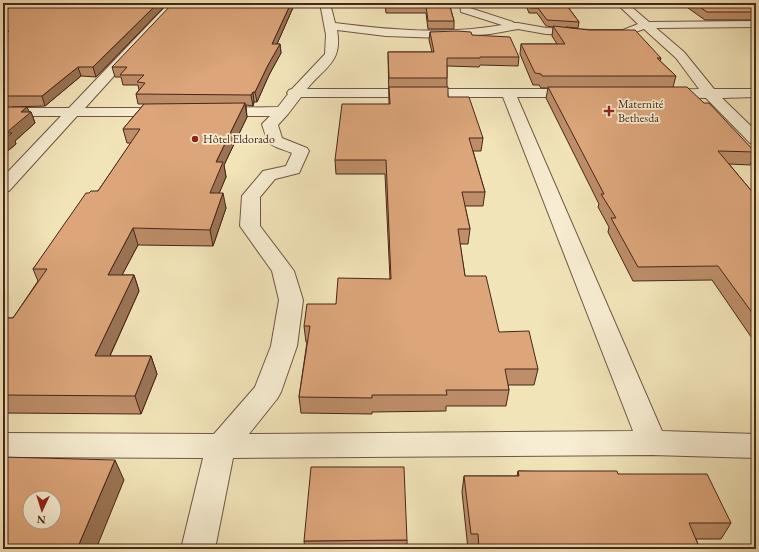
<svg xmlns="http://www.w3.org/2000/svg" width="759" height="552" viewBox="0 0 759 552" font-family="'EB Garamond',serif">
	<rect width="100%" height="100%" fill="#f2e4b9"/>
	<filter id="stains"><feTurbulence type="fractalNoise" baseFrequency=".005" numOctaves="4"/><feColorMatrix values="0 0 0 0 .2 0 0 0 0 .09 0 0 0 0 .02 0 0 0 .5 -.17"/></filter>
	<radialGradient id="worn" r=".72"><stop offset=".6" stop-color="#630" stop-opacity="0"/><stop offset="1" stop-color="#630" stop-opacity=".3"/></radialGradient>
	<g fill="none" stroke-linecap="round" stroke-linejoin="round">
		<defs>
			<g id="street">
				<path d="M 169,3 L 180,3 L 85,108 L 168,108 L 173,109 L 175,112 L 173,115 L 168,116 L 77,116 L 9,191 L 3,192 L 3,177 L 61,116 L 3,116 L 3,108 L 69,108 Z"/>
				<path d="M 320,3 L 330,3 L 335,23 C 391,30 447,35 502,25 L 461,12 L 460,3 L 471,3 L 469,5 L 470,8 L 513,22 L 514,23 L 518,23 L 546,28 L 592,30 L 623,30 L 638,24 L 616,3 L 627,3 L 649,22 L 756,21 L 756,27 L 656,28 L 684,52 L 714,89 L 756,89 L 756,97 L 722,98 L 756,131 L 756,145 L 750,143 L 706,98 L 658,97 L 656,94 L 658,91 L 663,90 L 699,89 L 676,58 L 644,29 L 624,36 L 546,34 L 518,29 L 490,34 L 443,38 L 386,36 L 337,30 C 343,63 324,67 307,89 L 577,89 L 582,90 L 584,93 L 582,96 L 577,97 L 517,97 L 662,431 L 756,434 L 756,458 L 652,455 L 233,458 L 215,549 L 181,549 L 203,458 L 3,457 L 3,433 L 214,434 L 255,387 L 271,346 L 279,300 L 272,271 L 240,226 L 242,196 L 263,171 L 286,166 L 292,153 C 269,144 269,148 262,124 L 270,116 L 216,116 L 211,115 L 209,112 L 211,109 L 216,108 L 278,107 L 288,94 L 287,93 L 289,90 L 292,89 L 325,54 L 326,35 ZM 301,97 L 503,97 L 633,431 L 249,434 L 277,399 L 281,392 L 297,346 L 303,300 L 294,271 L 260,226 L 260,197 L 275,179 L 299,173 L 309,151 L 307,148 L 282,138 L 278,125 L 288,114 Z"/>
			</g>
		</defs>
		<use href="#street" stroke="#725642" stroke-width="2"/>
		<use href="#street" fill="#f7edd2" fill-rule="evenodd"/>
	</g>
	<g fill="#bd8e69" stroke="#47261a">
		<path d="M 168,3 L 96,77 L 81,76 L 45,106 L 12,107 L 31,112 L 35,123 L 15,141 L 16,144 L 3,155 L 3,11 Z"/>
		<path d="M 295,3 L 277,44 L 280,44 L 281,53 L 269,75 L 257,102 L 254,102 L 253,106 L 246,105 L 247,117 L 224,165 L 226,177 L 219,193 L 226,208 L 213,246 L 138,245 L 122,275 L 134,275 L 139,291 L 110,356 L 151,356 L 157,374 L 141,414 L 3,413 L 3,318 L 13,318 L 38,281 L 33,269 L 89,193 L 98,191 L 131,143 L 127,143 L 123,129 L 144,104 L 138,104 L 136,94 L 139,90 L 138,85 L 123,85 L 121,77 L 115,77 L 112,67 Z"/>
		<path d="M 385,3 L 449,3 L 454,21 L 454,29 L 428,29 L 426,13 L 386,13 Z"/>
		<path d="M 525,3 L 565,3 L 579,22 L 578,28 L 566,27 L 661,58 L 660,61 L 676,76 L 673,87 L 704,103 L 755,152 L 750,165 L 729,164 L 754,194 L 756,194 L 756,344 L 712,280 L 633,281 L 608,232 L 609,227 L 598,207 L 599,204 L 546,98 L 548,88 L 541,88 L 539,85 L 533,85 L 520,54 L 521,44 L 557,44 L 552,36 L 553,27 L 546,26 L 537,13 L 529,13 Z"/>
		<path d="M 681,3 L 756,3 L 756,20 L 705,20 Z"/>
		<path d="M 756,22 L 756,30 L 754,29 Z"/>
		<path d="M 430,32 L 472,35 L 519,57 L 518,66 L 480,65 L 479,67 L 447,66 L 447,87 L 448,97 L 483,138 L 481,151 L 473,151 L 485,192 L 483,206 L 465,206 L 470,229 L 468,244 L 460,244 L 465,276 L 499,332 L 538,369 L 534,385 L 508,385 L 509,390 L 506,406 L 446,406 L 446,411 L 372,412 L 372,414 L 301,413 L 299,397 L 307,342 L 306,342 L 304,326 L 336,304 L 390,279 L 385,174 L 336,174 L 335,160 L 389,104 L 388,52 L 432,52 L 429,40 Z"/>
		<path d="M 518,471 L 618,474 L 731,523 L 721,539 L 696,539 L 700,549 L 468,549 L 462,492 L 464,476 L 517,476 Z"/>
		<path d="M 407,540 L 407,549 L 305,549 L 304,541 Z"/>
	</g>
	<g fill="#9a7455" stroke="#47261a">
		<path d="M 3,3 L 16,3 L 3,11 Z"/>
		<path d="M 158,3 L 168,3 L 96,77 L 93,67 Z"/>
		<path d="M 291,3 L 295,3 L 273,53 L 272,44 Z"/>
		<path d="M 280,44 L 281,53 L 269,75 L 257,102 L 255,92 L 268,65 Z"/>
		<path d="M 78,67 L 81,76 L 45,106 L 42,96 Z"/>
		<path d="M 253,92 L 254,102 L 253,106 L 251,95 Z"/>
		<path d="M 245,103 L 247,117 L 224,165 L 226,177 L 213,208 L 210,193 L 216,162 Z"/>
		<path d="M 27,107 L 30,113 L 31,112 L 35,123 L 15,141 L 16,144 L 3,155 L 3,140 L 6,133 L 21,112 Z"/>
		<path d="M 223,193 L 226,208 L 213,246 L 210,230 Z"/>
		<path d="M 133,228 L 138,245 L 113,292 L 108,275 Z"/>
		<path d="M 134,275 L 139,291 L 102,373 L 95,356 Z"/>
		<path d="M 151,356 L 157,374 L 141,414 L 135,396 Z"/>
		<path d="M 115,460 L 124,480 L 96,549 L 77,549 Z"/>
	</g>
	<g fill="#dca57a" stroke="#47261a" fill-rule="evenodd">
		<path d="M 18,3 L 158,3 L 93,67 L 78,67 L 42,96 L 3,96 L 3,34 L 9,31 L 3,31 L 3,11 Z"/>
		<path d="M 173,3 L 291,3 L 272,44 L 280,44 L 268,65 L 255,92 L 253,92 L 251,95 L 136,94 L 145,83 L 137,82 L 144,75 L 120,75 L 127,67 L 112,67 Z"/>
		<path d="M 385,3 L 449,3 L 454,21 L 428,21 L 426,6 L 386,6 Z"/>
		<path d="M 528,3 L 565,3 L 579,22 L 547,20 L 538,8 L 530,8 Z"/>
		<path d="M 694,3 L 756,3 L 756,12 L 707,12 Z"/>
		<path d="M 553,26 L 589,30 L 635,30 L 661,58 L 657,58 L 676,76 L 542,76 L 541,74 L 535,73 L 521,44 L 565,44 Z"/>
		<path d="M 457,31 L 471,32 L 472,35 L 510,37 L 519,57 L 480,57 L 480,58 L 447,58 L 447,78 L 389,78 L 388,52 L 434,52 L 430,32 Z"/>
		<path d="M 389,87 L 448,87 L 448,97 L 469,97 L 483,138 L 469,138 L 485,192 L 462,192 L 470,229 L 458,229 L 465,276 L 486,276 L 499,332 L 529,331 L 538,369 L 505,369 L 509,390 L 446,390 L 447,395 L 372,395 L 372,398 L 299,397 L 310,326 L 304,326 L 307,304 L 336,304 L 338,278 L 391,279 L 386,160 L 335,160 L 342,104 L 390,104 Z"/>
		<path d="M 548,87 L 687,87 L 704,103 L 709,103 L 755,152 L 718,151 L 754,194 L 756,194 L 756,318 L 718,266 L 638,267 L 611,218 L 616,218 L 601,194 L 604,194 Z"/>
		<path d="M 245,103 L 216,162 L 223,162 L 210,193 L 223,193 L 210,230 L 133,228 L 108,275 L 134,275 L 95,356 L 151,356 L 135,396 L 3,395 L 3,318 L 13,318 L 47,269 L 33,269 L 86,193 L 89,193 L 91,191 L 98,191 L 140,129 L 123,129 L 144,104 Z"/>
		<path d="M 3,107 L 27,107 L 21,112 L 31,112 L 6,133 L 12,133 L 3,140 Z"/>
		<path d="M 3,457 L 115,460 L 77,549 L 3,549 ZM 30,498 L 54,498 L 54,522 L 30,522 Z"/>
		<path d="M 311,467 L 404,467 L 407,540 L 304,541 Z"/>
		<path d="M 518,471 L 617,471 L 618,474 L 707,474 L 731,523 L 689,523 L 700,549 L 479,549 L 478,534 L 471,534 L 464,476 L 519,476 Z"/>
	</g>
	<g fill="#8f2418" stroke="#f7edd2" stroke-width="1.5">
		<path d="M607 105h4v4h4v4h-4v4h-4v-4h-4v-4h4z"/>
		<circle cx="195" cy="139" r="4"/>
	</g>
	<g text-anchor="middle" dominant-baseline="central" stroke-width="3.5" stroke-linejoin="round" paint-order="stroke">
		<g font-size="12" fill="#47261a" stroke="#f7edd2" text-anchor="start">
			<text x="618" y="104">Maternité<tspan x="618" dy="14">Bethesda</tspan></text>
			<text x="203" y="139">Hôtel Eldorado</text>
		</g>
	</g>
	<rect width="759" height="552" fill="none" stroke="#f2e4b9" stroke-width="16"/>
	<rect x="4" y="4" width="751" height="544" fill="none" stroke="#47261a" stroke-width="2"/>
	<rect x="8" y="8" width="743" height="536" fill="none" stroke="#47261a"/>
	<g transform="translate(42 510) rotate(184)"><circle r="19" fill="#f7edd2" stroke="#b19d88"/>
	<path d="M0-3L7 15L0 10L-7 15Z" fill="#8f2418"/>
	<text y="-6" font-size="11" font-weight="bold" text-anchor="middle" fill="#47261a">N</text>
	</g>
	<rect width="100%" height="100%" filter="url(#stains)"/>
	<rect width="100%" height="100%" fill="url(#worn)"/>
</svg>
